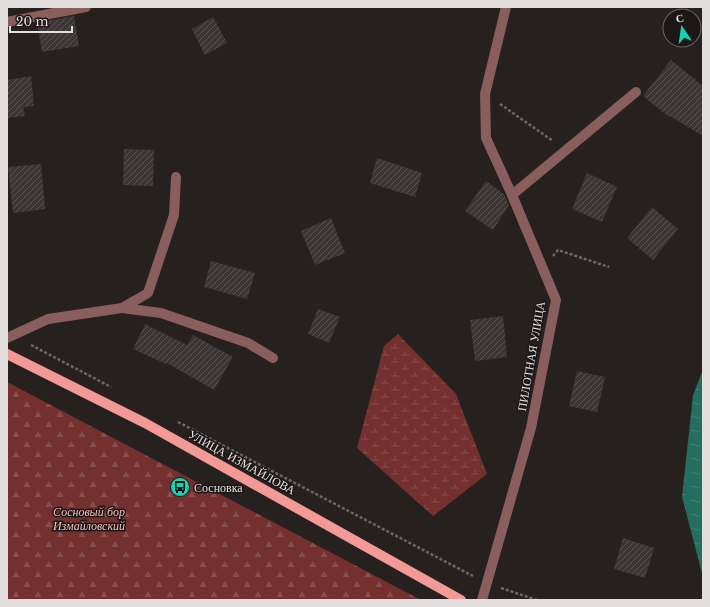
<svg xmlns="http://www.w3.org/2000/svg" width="710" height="607" viewBox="0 0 710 607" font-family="'Libre Baskerville',serif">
	<defs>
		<pattern id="forest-firs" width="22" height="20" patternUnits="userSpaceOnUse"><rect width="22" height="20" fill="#73302f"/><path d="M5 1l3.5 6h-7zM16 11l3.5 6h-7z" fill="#874e4d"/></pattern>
		<pattern id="wetland-marsh" width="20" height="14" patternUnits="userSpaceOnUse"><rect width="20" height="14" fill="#73302f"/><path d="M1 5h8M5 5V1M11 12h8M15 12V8" fill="none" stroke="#874e4d"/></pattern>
		<pattern id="water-ripples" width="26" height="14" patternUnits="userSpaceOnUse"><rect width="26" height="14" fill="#256e5f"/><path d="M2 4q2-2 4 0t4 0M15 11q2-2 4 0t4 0" fill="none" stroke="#448276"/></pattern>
		<pattern id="building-hatch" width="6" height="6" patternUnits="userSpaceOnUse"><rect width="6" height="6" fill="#3c3535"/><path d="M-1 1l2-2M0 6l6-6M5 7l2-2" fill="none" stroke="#585252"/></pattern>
	</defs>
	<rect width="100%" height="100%" fill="#26201f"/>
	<path fill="url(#forest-firs)" d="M 7,382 L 421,600 L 7,600 Z"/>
	<path fill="url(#wetland-marsh)" d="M 398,334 L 456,394 L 487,474 L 433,516 L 357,448 L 384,346 Z"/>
	<path fill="url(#water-ripples)" d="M 703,370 L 703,577 L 682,497 L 693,395 Z"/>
	<g fill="url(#building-hatch)">
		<path d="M 74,16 L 79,46 L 42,52 L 37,23 Z"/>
		<path d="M 213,17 L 227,43 L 205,55 L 192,29 Z"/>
		<path d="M 671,60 L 703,86 L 703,136 L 670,116 L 669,117 L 643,96 Z"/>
		<path d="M 31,76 L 34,106 L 23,107 L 25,116 L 7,118 L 7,80 Z"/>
		<path d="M 124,149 L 154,150 L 153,186 L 123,185 Z"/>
		<path d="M 377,158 L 422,173 L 415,197 L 370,183 Z"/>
		<path d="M 41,164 L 45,209 L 13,213 L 8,167 Z"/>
		<path d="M 587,173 L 617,187 L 602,222 L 572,209 Z"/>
		<path d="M 486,181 L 504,194 L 509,205 L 493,230 L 465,211 Z"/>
		<path d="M 652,207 L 678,229 L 653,260 L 627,238 Z"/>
		<path d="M 331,218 L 345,253 L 315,265 L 301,231 Z"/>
		<path d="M 211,261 L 255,273 L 247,299 L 204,287 Z"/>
		<path d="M 318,309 L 340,317 L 329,343 L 308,334 Z"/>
		<path d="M 503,316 L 507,357 L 475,361 L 470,320 Z"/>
		<path d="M 145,324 L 187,345 L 193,335 L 233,357 L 214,390 L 167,363 L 166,364 L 133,349 Z"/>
		<path d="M 577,371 L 605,377 L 597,412 L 569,406 Z"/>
		<path d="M 623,538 L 654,548 L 645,578 L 614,569 Z"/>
	</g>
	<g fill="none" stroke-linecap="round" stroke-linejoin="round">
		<g stroke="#6d6867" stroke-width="2.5" stroke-dasharray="3 2" stroke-linecap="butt">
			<path d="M 500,104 L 553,141"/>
			<path d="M 553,256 L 558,250 L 609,267"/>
			<path d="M 31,345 L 111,387"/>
			<path d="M 178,422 L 473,576"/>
			<path d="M 501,588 L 537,600"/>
		</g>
		<g stroke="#8a5e5c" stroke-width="10">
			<path d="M 7,22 L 86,7"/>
			<path d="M 512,195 L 636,92"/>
			<path d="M 122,308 L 161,313 L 248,343 L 273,358"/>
			<path d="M 7,338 L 48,319 L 122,308 L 148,293 L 174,215 L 176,177"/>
			<path d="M 482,600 L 531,428 L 556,300 L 512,195 L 486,138 L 485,94 L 506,7"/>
		</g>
		<path stroke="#f49a96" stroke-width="10" d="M 7,354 L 145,423 L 461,600"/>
	</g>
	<defs>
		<symbol id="bus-disc" viewBox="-11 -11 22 22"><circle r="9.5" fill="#10d5b4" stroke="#1c1716"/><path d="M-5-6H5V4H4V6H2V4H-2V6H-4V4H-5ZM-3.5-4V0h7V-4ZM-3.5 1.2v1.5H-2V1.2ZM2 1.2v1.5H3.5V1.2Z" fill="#111"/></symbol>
	</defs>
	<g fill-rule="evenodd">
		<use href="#bus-disc" x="169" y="476" width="22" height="22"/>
	</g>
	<g text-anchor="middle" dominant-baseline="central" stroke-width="3" stroke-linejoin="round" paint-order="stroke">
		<g font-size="12" fill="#e2dedd" stroke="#1c1716">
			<text transform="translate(531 356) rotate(-80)">ПИЛОТНАЯ УЛИЦА</text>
			<text transform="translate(242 462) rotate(29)">УЛИЦА ИЗМАЙЛОВА</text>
		</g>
		<g font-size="12" fill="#e2dedd" stroke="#1c1716" text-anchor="start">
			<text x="194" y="487">Сосновка</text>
		</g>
		<g font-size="12" font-style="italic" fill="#f5bfbb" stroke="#1c1716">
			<text x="89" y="511">Сосновый бор<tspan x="89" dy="14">Измайловский</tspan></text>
		</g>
	</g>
	<rect width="710" height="607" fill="none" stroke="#e2dedd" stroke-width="16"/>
	<g transform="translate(682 28) rotate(347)"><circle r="19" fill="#1c1716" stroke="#6b6766"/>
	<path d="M0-3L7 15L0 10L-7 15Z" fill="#10d5b4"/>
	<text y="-6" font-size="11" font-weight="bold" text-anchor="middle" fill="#e2dedd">С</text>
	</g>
	<path d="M10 26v6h62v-6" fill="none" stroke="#e2dedd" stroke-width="2"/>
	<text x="16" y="26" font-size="12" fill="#e2dedd" stroke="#1c1716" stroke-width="3" paint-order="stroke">20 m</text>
</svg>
